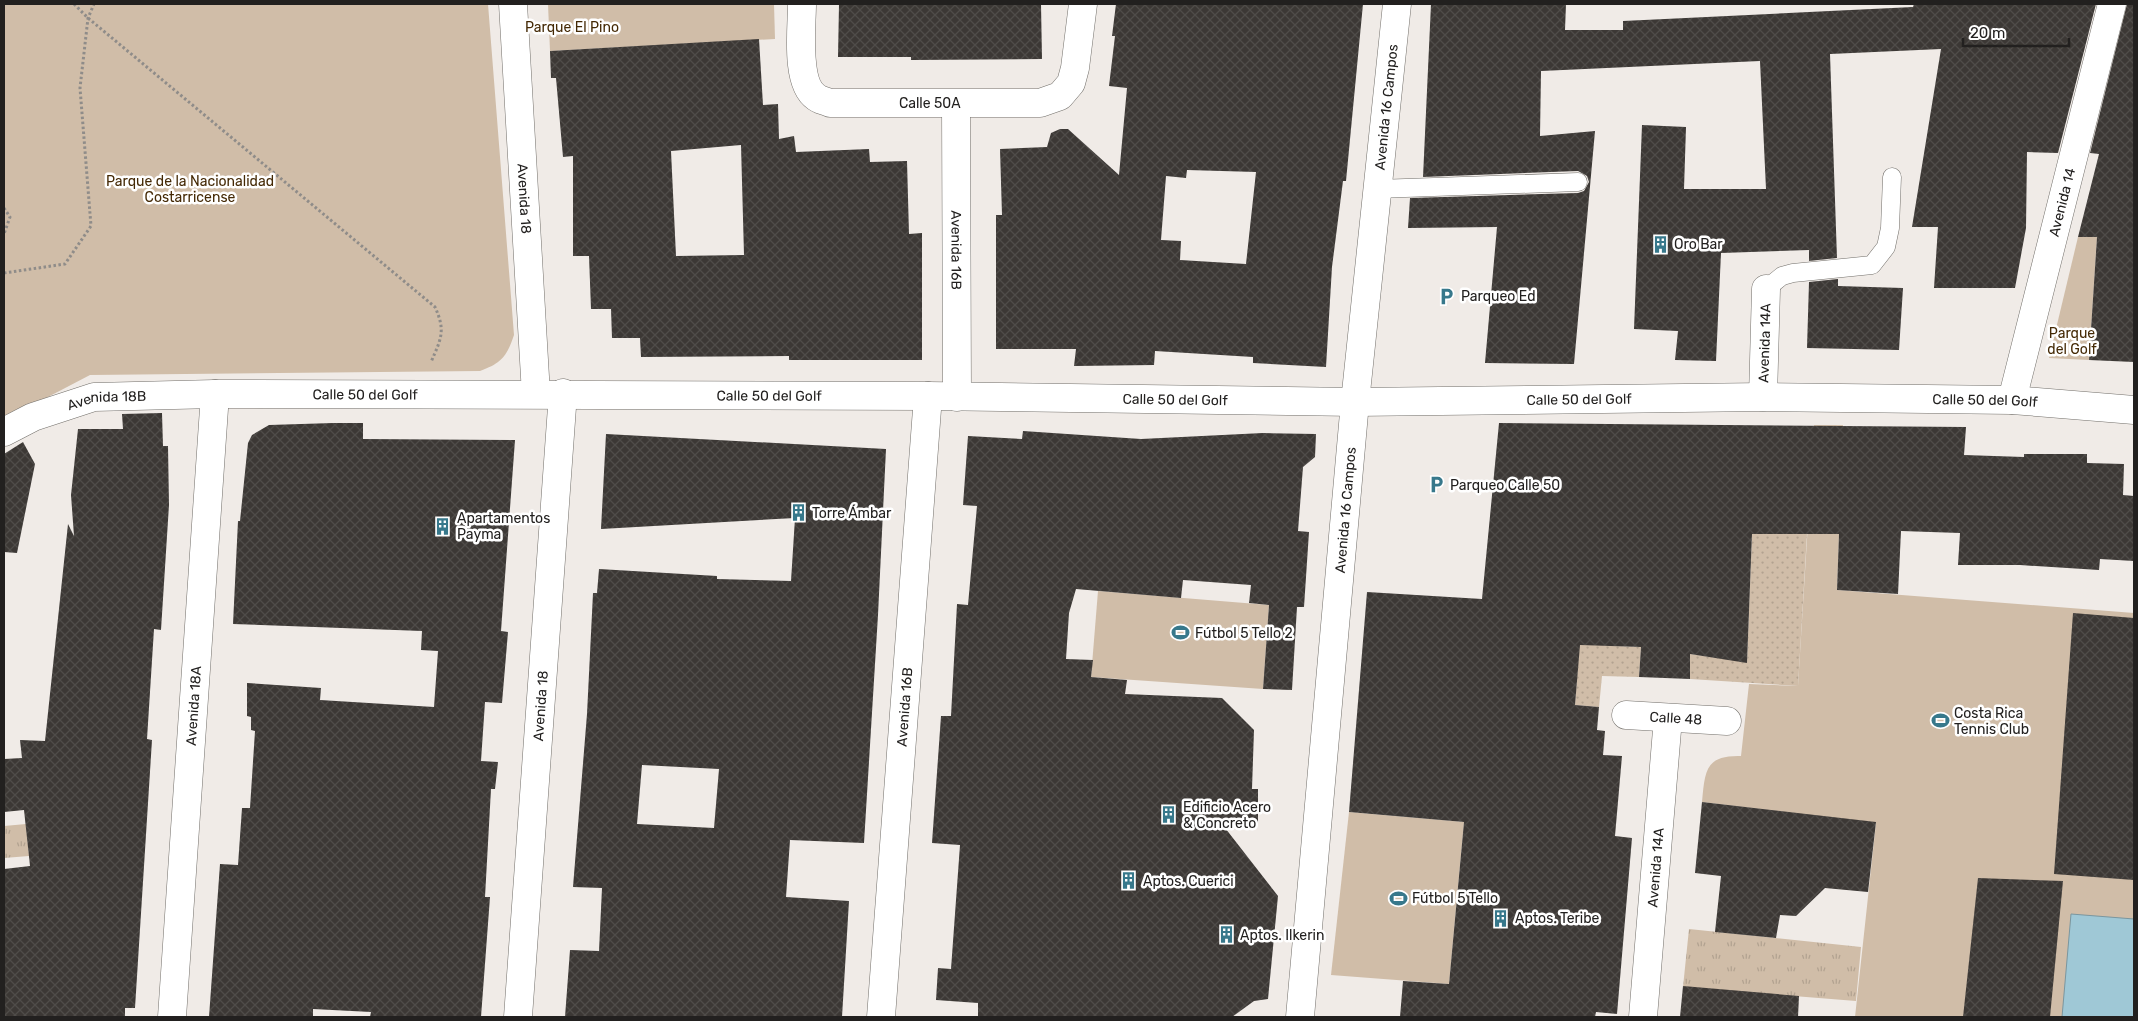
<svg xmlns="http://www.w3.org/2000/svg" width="2138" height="1021" viewBox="0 0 2138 1021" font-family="Rubik,sans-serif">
	<defs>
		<pattern id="grass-tufts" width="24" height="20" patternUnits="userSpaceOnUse" patternTransform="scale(1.25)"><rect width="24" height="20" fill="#d0bda8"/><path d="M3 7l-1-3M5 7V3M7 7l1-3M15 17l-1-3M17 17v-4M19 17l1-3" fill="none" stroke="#b2a290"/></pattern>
		<pattern id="garden-dots" width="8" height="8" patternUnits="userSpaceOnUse" patternTransform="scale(1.25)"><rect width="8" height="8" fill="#d0bda8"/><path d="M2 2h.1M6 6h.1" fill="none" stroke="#b2a290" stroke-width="1.8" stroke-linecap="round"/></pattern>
		<pattern id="building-cross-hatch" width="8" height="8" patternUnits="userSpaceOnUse" patternTransform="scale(1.25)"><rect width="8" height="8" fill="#3c3835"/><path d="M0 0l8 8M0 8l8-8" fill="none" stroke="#4f4c49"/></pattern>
	</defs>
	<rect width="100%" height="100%" fill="#f0ebe7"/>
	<g fill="url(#grass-tufts)">
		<path d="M 26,824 L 29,856 L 4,858 L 4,826 Z"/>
		<path d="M 1689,929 L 1861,947 L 1856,1001 L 1683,987 Z"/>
	</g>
	<g fill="#d0bda8">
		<path d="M 4,4 L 488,4 L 514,335 C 507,356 502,363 480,371 L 90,375 L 4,420 Z"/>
		<path d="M 548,4 L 774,4 L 775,39 L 550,51 Z"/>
		<path d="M 2078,237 L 2097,237 L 2089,360 L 2049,358 Z"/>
		<path d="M 1814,425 L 1843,425 L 1837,590 L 2134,613 L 2134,1017 L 1855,1017 L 1876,823 L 1702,802 C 1705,771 1705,755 1741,756 L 1749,684 L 1798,686 Z"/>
		<path d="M 1098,591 L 1269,605 L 1263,689 L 1091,677 Z"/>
		<path d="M 1349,812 L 1464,822 L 1449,984 L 1331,975 Z"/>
	</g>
	<g fill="url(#garden-dots)">
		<path d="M 1752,534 L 1807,534 L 1798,686 L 1690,679 L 1690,654 L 1747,662 Z"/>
		<path d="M 1586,550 L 1616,646 L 1641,647 L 1639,677 L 1602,676 L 1599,707 L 1575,705 Z"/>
	</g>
	<path fill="#9fc8d6" stroke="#7a969f" d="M 2071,914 L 2134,919 L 2134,1017 L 2062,1017 Z"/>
	<g fill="url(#building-cross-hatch)" fill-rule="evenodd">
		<path d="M 839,4 L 1041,4 L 1042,59 L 911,60 L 911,57 L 838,57 Z"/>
		<path d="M 1116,4 L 1363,4 L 1346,181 L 1343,181 L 1332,267 L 1326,367 L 1253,363 L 1253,357 L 1155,351 L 1154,365 L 1074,366 L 1076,349 L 996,349 L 996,215 L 1002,215 L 1000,149 L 1047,147 L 1051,133 L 1060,129 L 1068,129 L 1119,175 L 1127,88 L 1109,86 L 1115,36 L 1112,36 ZM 1187,170 L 1256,172 L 1246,264 L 1180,260 L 1181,241 L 1161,240 L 1166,176 L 1186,178 Z"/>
		<path d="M 1431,4 L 1566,4 L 1565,30 L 1623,30 L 1623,21 L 1913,7 L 1914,4 L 2096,4 L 2058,153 L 2027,152 L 2026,228 L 2015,288 L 1934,288 L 1938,227 L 1912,227 L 1941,49 L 1830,54 L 1837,258 L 1809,261 L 1809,250 L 1721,253 L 1716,361 L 1675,360 L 1678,331 L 1634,329 L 1642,125 L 1686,127 L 1684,189 L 1766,189 L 1760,61 L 1541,71 L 1540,136 L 1595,131 L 1574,364 L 1485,363 L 1497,227 L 1408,228 L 1410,198 L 1578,193 L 1584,191 L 1589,182 L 1587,176 L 1578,171 L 1423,177 Z"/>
		<path d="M 2127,4 L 2134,4 L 2134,362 L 2089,360 L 2097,237 L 2078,237 L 2099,154 L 2090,153 Z"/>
		<path d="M 759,39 L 763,105 L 778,104 L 779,139 L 794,136 L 796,152 L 869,149 L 870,162 L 907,161 L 909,234 L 922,233 L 922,360 L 789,360 L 789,356 L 641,357 L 640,338 L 612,338 L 611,309 L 591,309 L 589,256 L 573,256 L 573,156 L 563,157 L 556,78 L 551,78 L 550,51 ZM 741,145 L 744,255 L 676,256 L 671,151 Z"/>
		<path d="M 1838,279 L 1838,286 L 1903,288 L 1899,350 L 1807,348 L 1809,282 Z"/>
		<path d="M 162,413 L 163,446 L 168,446 L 169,505 L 161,630 L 154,629 L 147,739 L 152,740 L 135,1008 L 125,1008 L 125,1017 L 4,1017 L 4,869 L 30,866 L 24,810 L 4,812 L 4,759 L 22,758 L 20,740 L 45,741 L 68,524 L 74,536 L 71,495 L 78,429 L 123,429 L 122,414 Z"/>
		<path d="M 333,423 L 363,423 L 363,439 L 515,440 L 501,631 L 508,632 L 502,703 L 485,702 L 481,761 L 498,762 L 495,789 L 491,789 L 485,897 L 490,897 L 481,1017 L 370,1017 L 371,1012 L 313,1009 L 313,1017 L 209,1017 L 220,864 L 238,865 L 242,808 L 250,808 L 255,731 L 251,730 L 251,717 L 247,716 L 247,683 L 321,688 L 320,700 L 434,707 L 438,651 L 421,650 L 422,631 L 233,624 L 238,521 L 240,521 L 248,443 L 252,435 L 269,425 Z"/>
		<path d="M 1499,423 L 1966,427 L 1964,455 L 2024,457 L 2024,454 L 2087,454 L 2087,463 L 2124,464 L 2123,495 L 2134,496 L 2134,561 L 2100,559 L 2099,570 L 2020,565 L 1958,565 L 1960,533 L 1901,531 L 1898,594 L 1837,590 L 1839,534 L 1752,534 L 1747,663 L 1690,654 L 1690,679 L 1639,677 L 1641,647 L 1580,645 L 1575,705 L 1599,707 L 1597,730 L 1605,731 L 1603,755 L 1622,756 L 1615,836 L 1632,838 L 1617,1014 L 1596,1012 L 1595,1017 L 1400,1017 L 1403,981 L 1449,984 L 1464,822 L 1349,812 L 1367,592 L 1482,599 Z"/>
		<path d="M 1023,431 L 1141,439 L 1263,433 L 1316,434 L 1315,457 L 1303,467 L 1298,531 L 1309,532 L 1304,607 L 1297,607 L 1292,690 L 1263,689 L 1269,605 L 1249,603 L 1251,585 L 1183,580 L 1181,598 L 1076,589 L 1069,613 L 1066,659 L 1093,660 L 1091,677 L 1127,680 L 1125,694 L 1222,698 L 1254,730 L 1252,789 L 1258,789 L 1258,823 L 1222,824 L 1278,896 L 1268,999 L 1254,1001 L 1232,1017 L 978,1017 L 978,1003 L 936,1000 L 938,968 L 951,969 L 960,845 L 932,843 L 941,716 L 951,716 L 957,604 L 968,605 L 977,506 L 963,505 L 968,436 L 1022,439 Z"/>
		<path d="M 606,434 L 886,449 L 878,615 L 864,843 L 790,840 L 786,897 L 849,901 L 842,1017 L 565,1017 L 570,950 L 599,951 L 602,888 L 573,887 L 587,714 L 593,593 L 597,593 L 599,569 L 717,576 L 717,579 L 791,581 L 795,518 L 601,529 ZM 642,765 L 719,769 L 714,828 L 637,824 Z"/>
		<path d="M 23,442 L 35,464 L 17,553 L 4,552 L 4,454 Z"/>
		<path d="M 2073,613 L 2134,618 L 2134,880 L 2054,874 Z"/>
		<path d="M 1702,802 L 1876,822 L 1868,892 L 1825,888 L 1796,916 L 1780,915 L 1776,938 L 1715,932 L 1721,876 L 1695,873 Z"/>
		<path d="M 1978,878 L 2063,881 L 2050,1017 L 1963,1017 Z"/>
		<path d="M 1683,986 L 1799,996 L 1798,1017 L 1680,1017 Z"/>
	</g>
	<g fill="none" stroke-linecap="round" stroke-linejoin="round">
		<defs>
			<g id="service">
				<path d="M 1377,189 L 1578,182"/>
				<path d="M 1766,289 L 1782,276 L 1793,273 L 1872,265 L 1886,247 L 1890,228 L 1892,177"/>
			</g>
			<g id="minor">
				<path id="s1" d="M 513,4 L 536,394"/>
				<path id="s2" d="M 802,4 C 802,27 795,83 816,97 C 819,100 826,101 830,103 L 1040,103 L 1060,96 L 1071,83 L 1075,68 L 1083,4"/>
				<path id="s3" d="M 956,104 L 957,397"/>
				<path id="s4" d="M 1763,397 L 1766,289"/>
				<path id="s5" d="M 2012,400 L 2112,4"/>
				<path id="s6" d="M 4,432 L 33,417 L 94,397 L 215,394 L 928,396 L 1355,402 L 1763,397 L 2012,400 L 2134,410"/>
				<path id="s7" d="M 1626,715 L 1727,721"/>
				<path id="s8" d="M 172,1017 L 215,394"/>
				<path id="s9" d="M 518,1017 L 563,393"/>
				<path id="s10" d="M 881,1017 L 928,396"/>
				<path id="s11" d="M 1300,1017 L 1355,402 L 1397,4"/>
				<path id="s12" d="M 1643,1017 L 1668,718"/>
			</g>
		</defs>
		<use href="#service" stroke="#726f6a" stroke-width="19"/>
		<use href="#minor" stroke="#726f6a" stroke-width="29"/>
		<g stroke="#8f8c89" stroke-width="3" stroke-dasharray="2.5 2.5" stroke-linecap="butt">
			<path d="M 74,4 L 88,18 L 435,307 C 446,331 441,339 431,362"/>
			<path d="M 4,208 L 10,217 L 4,234"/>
			<path d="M 4,273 L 65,264 L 91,226 L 80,88 L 88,18 L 94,4"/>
		</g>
		<use href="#service" stroke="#fff" stroke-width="18"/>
		<use href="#minor" stroke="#fff" stroke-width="28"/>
	</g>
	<defs>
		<symbol id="building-bare" viewBox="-9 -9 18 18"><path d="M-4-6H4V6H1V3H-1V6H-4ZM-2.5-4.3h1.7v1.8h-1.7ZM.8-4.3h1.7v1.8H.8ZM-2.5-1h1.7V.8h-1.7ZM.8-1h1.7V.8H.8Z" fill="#37788b" stroke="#fff" stroke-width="2.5" paint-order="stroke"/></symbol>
		<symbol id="parking-bare" viewBox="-9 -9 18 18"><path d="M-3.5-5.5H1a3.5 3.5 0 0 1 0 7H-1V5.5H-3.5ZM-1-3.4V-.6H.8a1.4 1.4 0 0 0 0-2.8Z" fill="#37788b" stroke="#fff" stroke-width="2.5" paint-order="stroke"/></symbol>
		<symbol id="stadium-bare" viewBox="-9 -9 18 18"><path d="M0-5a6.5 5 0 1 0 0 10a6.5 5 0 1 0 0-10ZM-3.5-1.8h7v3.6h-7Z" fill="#37788b" stroke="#fff" stroke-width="2.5" paint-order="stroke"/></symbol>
	</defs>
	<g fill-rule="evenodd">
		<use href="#building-bare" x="1648" y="232" width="25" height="25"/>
		<use href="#parking-bare" x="1434" y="284" width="25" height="25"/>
		<use href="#parking-bare" x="1424" y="472" width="25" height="25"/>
		<use href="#building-bare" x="786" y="500" width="25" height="25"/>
		<use href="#building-bare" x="430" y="514" width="25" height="25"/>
		<use href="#stadium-bare" x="1168" y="620" width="25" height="25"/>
		<use href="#stadium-bare" x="1928" y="708" width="25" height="25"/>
		<use href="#building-bare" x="1156" y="802" width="25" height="25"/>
		<use href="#building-bare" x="1116" y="868" width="25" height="25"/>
		<use href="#stadium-bare" x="1386" y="886" width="25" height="25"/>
		<use href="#building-bare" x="1488" y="906" width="25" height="25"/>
		<use href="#building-bare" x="1214" y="922" width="25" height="25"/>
	</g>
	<g text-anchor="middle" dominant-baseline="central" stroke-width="5" stroke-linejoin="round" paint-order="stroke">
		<g font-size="14" fill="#442905" stroke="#fff">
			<text x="572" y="27">Parque El Pino</text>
			<text x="190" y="181">Parque de la Nacionalidad<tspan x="190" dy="16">Costarricense</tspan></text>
			<text x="2072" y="333">Parque<tspan x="2072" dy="16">del Golf</tspan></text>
		</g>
		<g font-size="14" fill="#22201f" stroke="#fff">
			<text stroke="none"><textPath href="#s2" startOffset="212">Calle 50A</textPath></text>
			<text stroke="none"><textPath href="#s11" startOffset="914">Avenida 16 Campos</textPath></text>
			<text stroke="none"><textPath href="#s1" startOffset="195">Avenida 18</textPath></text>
			<text stroke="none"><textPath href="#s5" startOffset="204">Avenida 14</textPath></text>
			<text stroke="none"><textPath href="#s3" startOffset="146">Avenida 16B</textPath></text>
			<text stroke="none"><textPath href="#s4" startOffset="54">Avenida 14A</textPath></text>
			<text stroke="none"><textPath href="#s6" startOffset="368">Calle 50 del Golf</textPath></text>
			<text stroke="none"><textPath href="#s6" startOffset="772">Calle 50 del Golf</textPath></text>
			<text stroke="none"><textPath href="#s6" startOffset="1178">Calle 50 del Golf</textPath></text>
			<text stroke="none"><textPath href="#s6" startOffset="1582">Calle 50 del Golf</textPath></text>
			<text stroke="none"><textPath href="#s6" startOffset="1988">Calle 50 del Golf</textPath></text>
			<text stroke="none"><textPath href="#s6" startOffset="109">Avenida 18B</textPath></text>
			<text stroke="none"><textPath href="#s11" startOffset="509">Avenida 16 Campos</textPath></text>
			<text stroke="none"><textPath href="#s9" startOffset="312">Avenida 18</textPath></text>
			<text stroke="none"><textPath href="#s8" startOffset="312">Avenida 18A</textPath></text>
			<text stroke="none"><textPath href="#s10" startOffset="311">Avenida 16B</textPath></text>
			<text stroke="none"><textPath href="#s7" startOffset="50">Calle 48</textPath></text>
			<text stroke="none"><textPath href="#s12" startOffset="150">Avenida 14A</textPath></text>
		</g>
		<g font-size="14" fill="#22201f" stroke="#fff" text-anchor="start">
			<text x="1674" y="244">Oro Bar</text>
			<text x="1461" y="296">Parqueo Ed</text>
			<text x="1450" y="485">Parqueo Calle 50</text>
			<text x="812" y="513">Torre Ámbar</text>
			<text x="457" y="518">Apartamentos<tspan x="457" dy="16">Payma</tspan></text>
			<text x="1195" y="633">Fútbol 5 Tello 2</text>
			<text x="1954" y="713">Costa Rica<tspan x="1954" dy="16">Tennis Club</tspan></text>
			<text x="1183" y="807">Edificio Acero<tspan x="1183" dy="16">&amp; Concreto</tspan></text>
			<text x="1143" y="881">Aptos. Cuerici</text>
			<text x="1412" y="898">Fútbol 5 Tello</text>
			<text x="1515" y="918">Aptos. Teribe</text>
			<text x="1240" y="935">Aptos. Ilkerin</text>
		</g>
	</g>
	<rect width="2138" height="1021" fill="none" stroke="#22201f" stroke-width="10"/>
	<path d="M1963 38v8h106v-8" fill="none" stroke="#22201f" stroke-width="2.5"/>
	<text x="1970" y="38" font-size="15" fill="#22201f" stroke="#ffffff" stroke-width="4" paint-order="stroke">20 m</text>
</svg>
